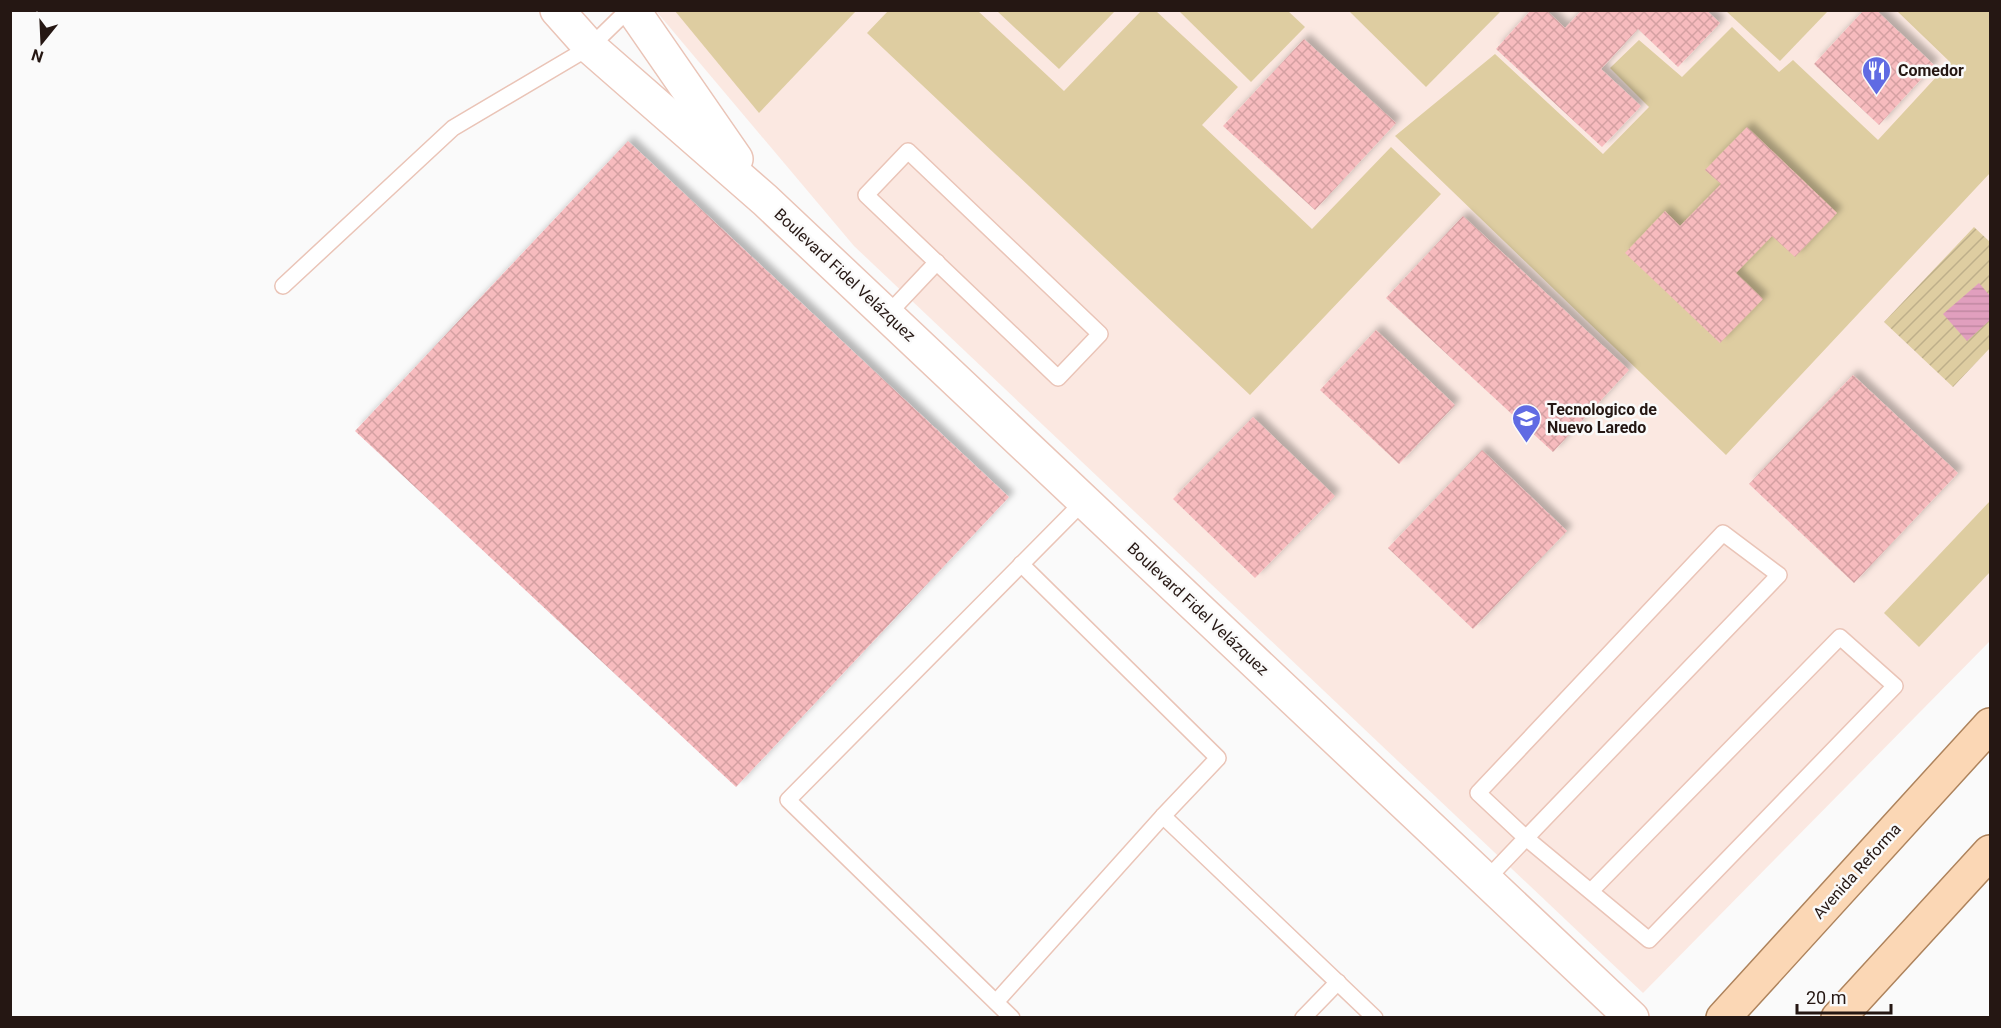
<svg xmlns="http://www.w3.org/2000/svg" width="2001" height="1028" viewBox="0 0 2001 1028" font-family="Roboto,sans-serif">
	<defs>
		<pattern id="garden-furrows" width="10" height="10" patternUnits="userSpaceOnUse" patternTransform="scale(1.5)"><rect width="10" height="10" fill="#decda1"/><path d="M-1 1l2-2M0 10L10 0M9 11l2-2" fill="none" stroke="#beaf8a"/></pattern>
		<pattern id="water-rules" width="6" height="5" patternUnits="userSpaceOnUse" patternTransform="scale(1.5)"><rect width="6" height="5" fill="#e19fbe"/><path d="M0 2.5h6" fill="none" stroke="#c188a2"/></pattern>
		<pattern id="building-cross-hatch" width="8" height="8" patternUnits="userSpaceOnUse" patternTransform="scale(1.5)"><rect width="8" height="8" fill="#f7bbbe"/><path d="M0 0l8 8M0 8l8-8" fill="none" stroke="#d4a0a2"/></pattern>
		<filter id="shadow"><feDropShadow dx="5.5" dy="-5.5" stdDeviation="3" flood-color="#0004"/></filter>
	</defs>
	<rect width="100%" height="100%" fill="#fafafa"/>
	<path fill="#fbe8e1" d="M 656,11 L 1990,11 L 1990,641 L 1643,993 L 854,246 Z"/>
	<g fill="#decda1">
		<path d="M 675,11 L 856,11 L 759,113 Z"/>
		<path d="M 888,11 L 978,11 L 1064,91 L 1141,11 L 1156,11 L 1238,87 L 1202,125 L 1312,229 L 1391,147 L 1441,194 L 1250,395 L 867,33 Z"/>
		<path d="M 997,11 L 1115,11 L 1059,69 Z"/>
		<path d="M 1179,11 L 1288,11 L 1305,27 L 1251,82 Z"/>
		<path d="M 1349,11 L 1501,11 L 1426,87 Z"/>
		<path d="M 1726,11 L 1828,11 L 1780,61 Z"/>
		<path d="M 1897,11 L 1990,11 L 1990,173 L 1726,455 L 1395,136 L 1495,54 L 1603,154 L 1649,107 L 1610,68 L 1639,40 L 1682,77 L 1732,27 L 1779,72 L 1793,60 L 1878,140 L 1950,62 Z"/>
		<path d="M 1990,501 L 1990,572 L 1919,647 L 1884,613 Z"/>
	</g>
	<path fill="url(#garden-furrows)" d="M 1974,227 L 1990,242 L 1990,348 L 1953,387 L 1884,322 Z"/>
	<path fill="url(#water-rules)" d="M 1979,283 L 1990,296 L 1990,320 L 1967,341 L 1943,314 Z"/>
	<g fill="url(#building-cross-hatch)" filter="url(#shadow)">
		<path d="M 1531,10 L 1546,10 L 1565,28 L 1582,10 L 1706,10 L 1720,23 L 1678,67 L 1638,29 L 1601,69 L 1641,106 L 1602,147 L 1496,49 Z"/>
		<path d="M 1864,10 L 1876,10 L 1934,65 L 1879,125 L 1814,64 Z"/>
		<path d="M 1304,39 L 1396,123 L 1315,210 L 1223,126 Z"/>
		<path d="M 1747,127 L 1837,213 L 1795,257 L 1772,236 L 1736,273 L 1763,299 L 1720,343 L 1625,253 L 1665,211 L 1680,226 L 1721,184 L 1705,170 Z"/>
		<path d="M 628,141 L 1009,497 L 736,787 L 355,431 Z"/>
		<path d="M 1463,216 L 1629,370 L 1553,452 L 1386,298 Z"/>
		<path d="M 1376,330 L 1455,405 L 1399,464 L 1320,390 Z"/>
		<path d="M 1853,375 L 1958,473 L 1854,583 L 1749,484 Z"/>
		<path d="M 1253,417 L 1335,496 L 1255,578 L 1173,499 Z"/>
		<path d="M 1482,450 L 1567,531 L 1473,629 L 1388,548 Z"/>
	</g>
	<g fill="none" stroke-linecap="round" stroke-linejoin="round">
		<defs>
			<g id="lane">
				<path d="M 908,151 L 1100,334 L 1058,378 L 866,195 Z"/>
				<path d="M 283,286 L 453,128 L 590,47 L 628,10"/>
				<path d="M 887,315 L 937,262"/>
				<path d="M 1163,816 L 1375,1018"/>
				<path d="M 1486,880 L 1526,838 L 1779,575 L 1723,533 L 1478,793 L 1526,838 L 1649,940 L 1895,686 L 1840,637 L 1591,891"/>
				<path d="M 996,1002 L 1163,816 L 1218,758 L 1021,564"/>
				<path d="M 1012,1018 L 788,800 L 1084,501"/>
				<path d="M 1303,1018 L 1338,982"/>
			</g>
			<g id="secondary">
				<path d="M 557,10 L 590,47 L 765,200 L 1632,1018"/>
				<path d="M 633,10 L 736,159"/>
			</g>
			<g id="primary">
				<path d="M 1723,1018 L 1990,725"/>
				<path d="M 1838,1018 L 1990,852"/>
			</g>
		</defs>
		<use href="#lane" stroke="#eac4b7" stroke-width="18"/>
		<use href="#secondary" stroke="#eac4b7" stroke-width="36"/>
		<use href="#primary" stroke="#ae835c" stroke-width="36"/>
		<use href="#lane" stroke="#fff" stroke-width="15"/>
		<use href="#secondary" stroke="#fff" stroke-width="33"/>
		<use href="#primary" stroke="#fbd7b5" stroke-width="33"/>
	</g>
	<defs>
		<symbol id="restaurant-pin" viewBox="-11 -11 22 30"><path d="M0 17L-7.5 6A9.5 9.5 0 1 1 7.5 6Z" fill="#606be3" stroke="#fafafa"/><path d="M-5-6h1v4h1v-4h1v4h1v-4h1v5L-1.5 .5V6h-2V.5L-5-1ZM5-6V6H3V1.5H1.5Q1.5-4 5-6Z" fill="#fff"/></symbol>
		<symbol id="university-pin" viewBox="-11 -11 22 30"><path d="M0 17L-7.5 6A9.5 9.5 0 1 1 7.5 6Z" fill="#606be3" stroke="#fafafa"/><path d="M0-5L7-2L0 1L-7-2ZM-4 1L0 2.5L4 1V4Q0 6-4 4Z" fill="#fff"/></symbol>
	</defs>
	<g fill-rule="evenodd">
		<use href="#restaurant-pin" x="1860" y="54" width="33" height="45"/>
		<use href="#university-pin" x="1510" y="402" width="33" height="45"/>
	</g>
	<g text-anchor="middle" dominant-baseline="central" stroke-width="5" stroke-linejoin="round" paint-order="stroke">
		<g font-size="16" font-weight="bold" fill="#251713" stroke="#fafafa" text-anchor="start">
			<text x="1898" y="70">Comedor</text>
			<text x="1547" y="409">Tecnologico de<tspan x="1547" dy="18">Nuevo Laredo</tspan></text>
		</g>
		<g font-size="16" fill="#251713" stroke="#fafafa">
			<text transform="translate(845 275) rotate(43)">Boulevard Fidel Velázquez</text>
			<text transform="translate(1198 609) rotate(43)">Boulevard Fidel Velázquez</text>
			<text transform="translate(1857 871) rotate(-48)">Avenida Reforma</text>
		</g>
	</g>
	<rect width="2001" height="1028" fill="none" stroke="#251713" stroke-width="24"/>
	<g transform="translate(42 42) rotate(198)" stroke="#fafafa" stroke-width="4.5" paint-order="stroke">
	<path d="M0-4.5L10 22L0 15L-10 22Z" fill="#251713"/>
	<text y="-9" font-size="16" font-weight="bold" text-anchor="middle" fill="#251713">N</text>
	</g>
	<path d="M1797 1004v9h94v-9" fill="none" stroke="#251713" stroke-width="3"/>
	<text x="1806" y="1004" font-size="18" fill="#251713" stroke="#fafafa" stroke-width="4.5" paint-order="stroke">20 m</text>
</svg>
